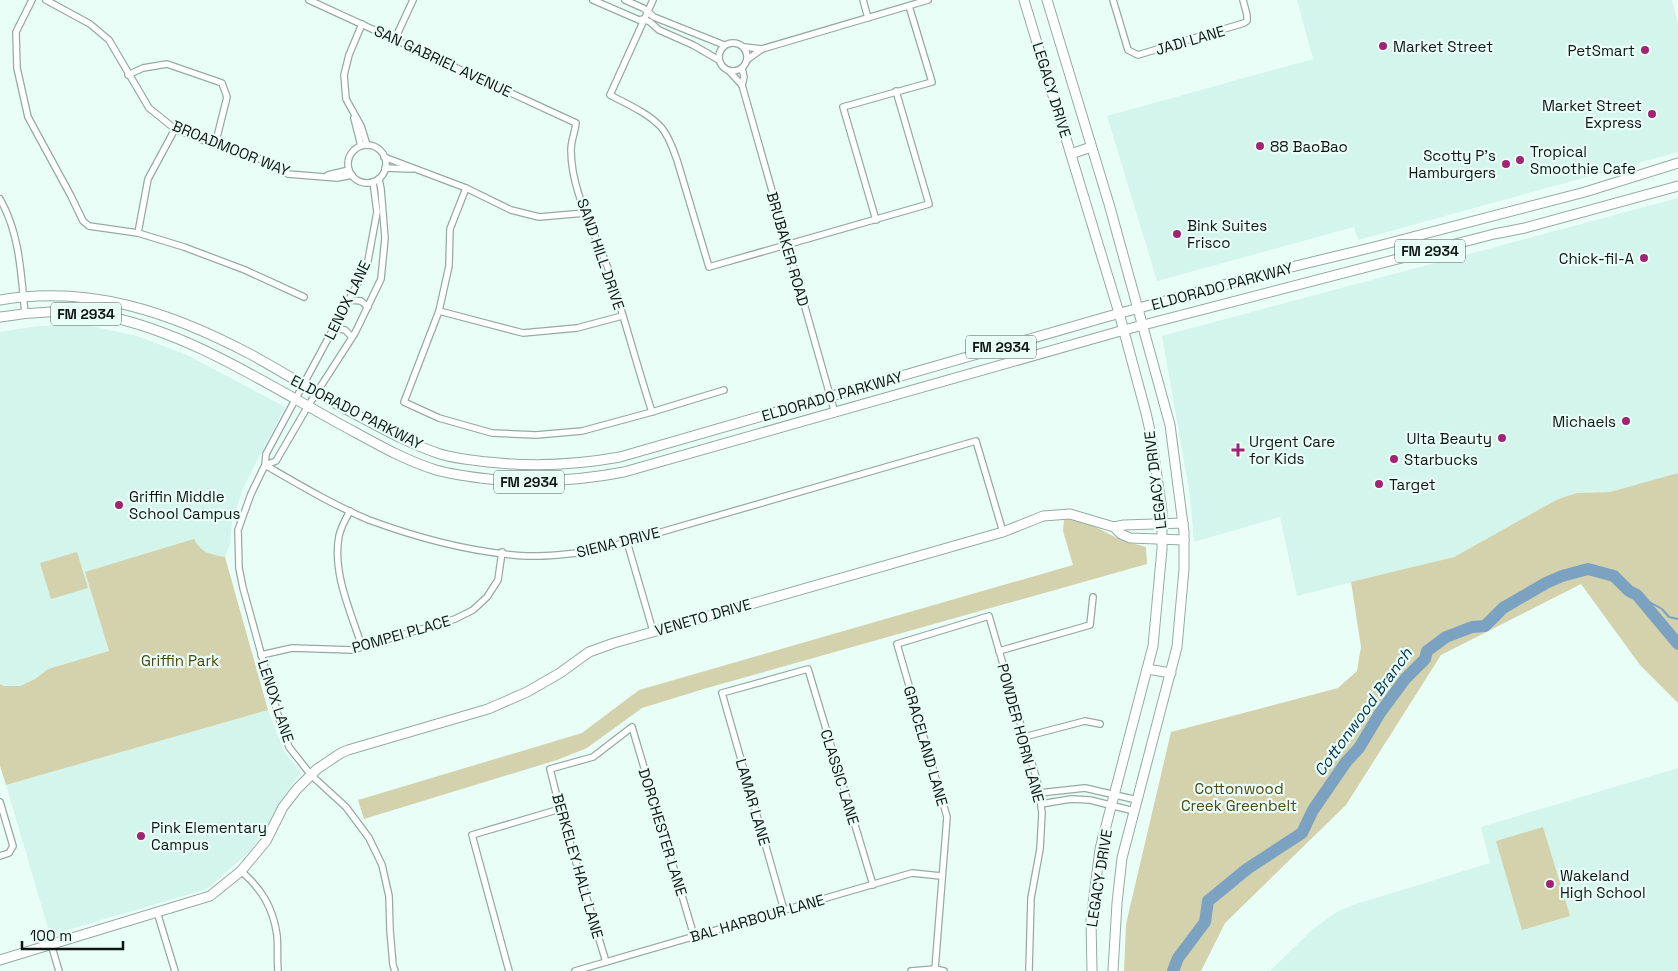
<svg xmlns="http://www.w3.org/2000/svg" width="1678" height="971" viewBox="0 0 1678 971" font-family="'Space Grotesk',sans-serif">
	<rect width="100%" height="100%" fill="#eafef8"/>
	<g fill="#d3f5eb">
		<path d="M 1297,0 L 1672,0 L 1678,23 L 1678,152 L 1358,240 L 1354,227 L 1157,281 L 1107,116 L 1313,59 Z"/>
		<path d="M 1678,198 L 1678,473 L 1610,492 L 1577,493 L 1558,499 L 1454,557 L 1297,596 L 1280,517 L 1194,542 L 1190,495 L 1162,336 Z"/>
		<path d="M 37,326 L 91,326 L 137,336 L 187,355 L 285,407 L 243,488 L 232,522 L 230,544 L 225,557 L 207,554 L 199,548 L 85,572 L 109,651 L 48,669 L 35,679 L 20,686 L 4,686 L 0,684 L 0,332 Z"/>
		<path d="M 268,710 L 284,751 L 301,773 L 279,802 L 270,822 L 251,850 L 207,889 L 50,935 L 6,785 Z"/>
		<path d="M 1678,768 L 1678,971 L 1270,971 L 1313,929 L 1337,912 L 1353,905 L 1490,863 L 1481,827 Z"/>
	</g>
	<g fill="#d3d2ac">
		<path d="M 1678,473 L 1678,703 L 1640,665 L 1581,584 L 1441,655 L 1346,805 L 1225,923 L 1201,971 L 1124,971 L 1126,924 L 1171,732 L 1338,688 L 1357,671 L 1361,647 L 1351,582 L 1454,557 L 1558,499 L 1577,493 L 1610,492 Z"/>
		<path d="M 1064,519 C 1086,519 1100,530 1119,539 C 1127,543 1137,544 1146,547 L 1147,564 L 707,688 L 642,708 L 587,748 L 557,760 L 364,819 L 358,800 L 582,733 L 639,690 L 1073,565 L 1063,531 Z"/>
		<path d="M 194,539 C 201,553 210,554 225,557 L 268,710 L 6,785 L 0,766 L 0,684 L 4,686 L 20,686 L 35,679 L 48,669 L 109,651 L 85,572 Z"/>
		<path d="M 77,552 L 88,588 L 51,599 L 40,563 Z"/>
		<path d="M 1543,827 L 1570,916 L 1522,930 L 1496,841 Z"/>
	</g>
	<g fill="none" stroke-linecap="round" stroke-linejoin="round">
		<path stroke="#7ca2c2" stroke-width="2" d="M 1637,595 L 1662,609 L 1669,617 L 1678,619"/>
		<path stroke="#7ca2c2" stroke-width="12" d="M 1173,971 L 1178,958 L 1205,922 L 1208,901 L 1247,869 L 1302,833 L 1313,810 L 1346,762 L 1359,748 L 1380,713 L 1405,679 L 1425,659 L 1427,651 L 1446,637 L 1472,627 L 1485,626 L 1503,608 L 1546,583 L 1562,576 L 1588,569 L 1614,576 L 1629,591 L 1637,595 L 1678,644"/>
		<defs>
			<g id="street">
				<path d="M 32,0 L 16,32 L 17,68 L 28,117 L 71,196 L 83,221 L 89,226 L 138,233 L 184,247 L 245,270 L 304,297"/>
				<path d="M 46,0 L 90,24 L 109,40 L 149,108 L 175,129 L 215,145 L 256,157 L 288,174 L 337,178 L 352,175"/>
				<path d="M 309,0 L 576,123 C 575,132 571,141 571,150 C 571,195 599,238 612,280 C 626,324 638,369 652,412"/>
				<path d="M 593,0 L 639,20 L 644,19 L 650,22 L 659,30 L 693,45 L 719,60"/>
				<path d="M 625,0 L 643,8 L 654,17 L 724,45"/>
				<path d="M 653,0 L 610,95 C 627,104 648,113 661,127 C 669,136 673,149 677,160 L 709,267 L 929,204 L 896,91"/>
				<path d="M 863,0 L 868,18"/>
				<path d="M 1113,0 L 1128,50 L 1138,55 L 1244,23 L 1247,21 L 1247,15 L 1243,0"/>
				<path d="M 362,24 L 349,55 L 344,75 L 346,99 L 361,126 L 367,145"/>
				<path d="M 395,39 L 413,0"/>
				<circle cx="733" cy="57" r="14"/>
				<path d="M 744,47 L 762,49"/>
				<path d="M 748,59 L 762,49 L 928,0"/>
				<path d="M 742,68 L 744,77 L 742,85"/>
				<path d="M 729,71 L 742,85 L 835,413"/>
				<path d="M 128,75 L 143,68 L 167,64 L 222,83 L 227,97 L 215,145"/>
				<path d="M 354,118 L 361,146"/>
				<circle cx="367" cy="164" r="19"/>
				<path d="M 384,157 L 466,188 L 511,210 L 539,217 L 585,213"/>
				<path d="M 385,168 L 412,169"/>
				<path d="M 328,175 L 349,170"/>
				<path d="M 373,182 L 377,212 L 367,266 L 266,454 L 265,465 L 251,494 L 238,530 L 239,568 L 243,588 L 280,722 L 289,747 L 311,775 L 346,807 L 369,838 L 382,865 L 389,896 L 390,930 L 393,965 L 395,971"/>
				<path d="M 466,188 L 450,229 L 449,266 L 439,311 L 404,402 L 439,418 L 492,433 L 536,435 L 582,431 L 652,412 L 724,390"/>
				<path d="M 0,199 C 20,234 21,274 25,314"/>
				<path d="M 876,220 L 843,107 L 932,82 L 909,6"/>
				<path d="M 138,233 L 148,179 L 175,129"/>
				<path d="M 350,300 L 361,301 L 368,307"/>
				<path d="M 439,311 L 523,333 L 577,328 L 622,316"/>
				<path d="M 335,328 L 345,330 L 352,337"/>
				<path d="M 265,465 C 298,484 333,505 369,520 C 418,538 475,553 527,556 C 551,557 576,553 599,550 L 976,441 L 1003,532"/>
				<path d="M 265,465 L 276,461 L 308,406 L 355,333 L 381,279 L 385,238 L 381,189 L 379,179"/>
				<path d="M 350,511 C 346,518 341,527 339,536 C 332,573 351,612 362,647"/>
				<path d="M 627,542 L 653,631"/>
				<path d="M 999,651 L 1090,625 L 1093,597"/>
				<path d="M 261,655 L 292,648 L 352,650 L 455,619 L 473,610 L 487,597 L 498,580 L 502,552"/>
				<path d="M 1024,737 L 1085,721 L 1100,724"/>
				<path d="M 1039,793 L 1085,788 L 1137,800"/>
				<path d="M 0,802 L 13,846 L 9,853 L 0,856"/>
				<path d="M 1041,804 L 1071,799 L 1090,800 L 1134,811"/>
				<path d="M 241,871 C 262,889 273,908 277,935 C 278,947 277,959 278,971"/>
				<path d="M 784,910 L 722,693 L 808,669 L 873,885"/>
				<path d="M 157,912 L 175,971"/>
				<path d="M 51,944 L 59,971"/>
				<path d="M 606,962 L 560,809 L 550,769 L 593,757 L 632,727 L 694,936"/>
				<path d="M 935,969 L 947,817 L 897,644 L 989,616 L 1038,784 L 1042,813 L 1040,849 L 1031,898 L 1029,971"/>
				<path d="M 509,971 L 472,835 L 560,809"/>
				<path d="M 575,971 L 912,873 L 941,876"/>
				<path d="M 911,971 L 935,969 L 944,971"/>
			</g>
			<g id="secondary">
				<path d="M 1024,0 L 1119,313 L 1146,413 L 1151,435 L 1162,511 L 1162,549 L 1153,646 L 1100,849 L 1091,920 L 1092,971"/>
				<path d="M 1047,0 L 1109,204 L 1170,425 L 1184,532 L 1184,569 L 1177,647 L 1122,858 L 1117,903 L 1113,971"/>
				<path d="M 1071,154 L 1091,147"/>
				<path d="M 1114,527 L 1124,525 L 1183,523"/>
				<path d="M 1147,669 L 1171,673"/>
				<path d="M 0,960 L 210,896 L 241,871 L 266,841 L 283,807 L 297,789 L 317,769 L 341,753 L 348,750 L 488,709 L 527,692 L 560,673 L 589,652 L 614,643 L 1003,532 L 1043,516 L 1070,514 L 1114,527 L 1121,534 L 1130,538 L 1184,540"/>
			</g>
			<g id="primary">
				<path d="M 0,300 C 91,285 170,312 250,354 C 285,373 319,395 355,414 C 383,429 410,444 440,454 C 456,459 472,460 488,462 C 533,467 576,465 620,457 L 1106,317 L 1275,271 L 1374,247 L 1585,192 L 1678,163"/>
				<path d="M 0,317 C 30,312 71,309 102,315 C 187,332 262,381 338,423 C 370,440 401,459 436,470 C 454,475 471,477 489,479 C 535,483 578,481 624,472 L 1124,330 L 1494,234 L 1525,228 L 1678,186"/>
			</g>
		</defs>
		<use href="#street" stroke="#94aba4" stroke-width="8"/>
		<use href="#secondary" stroke="#94aba4" stroke-width="11"/>
		<use href="#primary" stroke="#94aba4" stroke-width="11"/>
		<use href="#street" stroke="#fff" stroke-width="5.5"/>
		<use href="#secondary" stroke="#fff" stroke-width="9"/>
		<use href="#primary" stroke="#fff" stroke-width="9"/>
	</g>
	<g fill="#a22274" stroke="#eafef8" stroke-width="2">
		<circle cx="1383" cy="46" r="5"/>
		<circle cx="1645" cy="50" r="5"/>
		<circle cx="1652" cy="114" r="5"/>
		<circle cx="1260" cy="146" r="5"/>
		<circle cx="1520" cy="160" r="5"/>
		<circle cx="1506" cy="164" r="5"/>
		<circle cx="1177" cy="234" r="5"/>
		<circle cx="1644" cy="258" r="5"/>
		<circle cx="1626" cy="421" r="5"/>
		<circle cx="1502" cy="438" r="5"/>
		<path d="M1235.5 442.5h5v5h5v5h-5v5h-5v-5h-5v-5h5z"/>
		<circle cx="1394" cy="459" r="5"/>
		<circle cx="1379" cy="484" r="5"/>
		<circle cx="119" cy="505" r="5"/>
		<circle cx="141" cy="836" r="5"/>
		<circle cx="1550" cy="884" r="5"/>
	</g>
	<g text-anchor="middle" dominant-baseline="central" stroke-width="4.5" stroke-linejoin="round" paint-order="stroke">
		<g fill="#eafef8" stroke="#505c58" stroke-width="1">
			<rect x="1395" y="239.5" width="70" height="23" rx="4"/>
			<rect x="51" y="302.5" width="70" height="23" rx="4"/>
			<rect x="966" y="335.5" width="70" height="23" rx="4"/>
			<rect x="494" y="470.5" width="70" height="23" rx="4"/>
		</g>
		<g font-size="14" font-weight="bold" fill="#0e1614">
			<text x="1430" y="251">FM 2934</text>
			<text x="86" y="314">FM 2934</text>
			<text x="1001" y="347">FM 2934</text>
			<text x="529" y="482">FM 2934</text>
		</g>
		<g font-size="15" fill="#0e1614" stroke="#eafef8">
			<text transform="translate(1190 40) rotate(-16)">JADI LANE</text>
			<text transform="translate(443 61) rotate(25)">SAN GABRIEL AVENUE</text>
			<text transform="translate(1052 90) rotate(73)">LEGACY DRIVE</text>
			<text transform="translate(231 148) rotate(22)">BROADMOOR WAY</text>
			<text transform="translate(788 249) rotate(74)">BRUBAKER ROAD</text>
			<text transform="translate(601 254) rotate(71)">SAND HILL DRIVE</text>
			<text transform="translate(1222 286) rotate(-15)">ELDORADO PARKWAY</text>
			<text transform="translate(347 300) rotate(-64)">LENOX LANE</text>
			<text transform="translate(832 396) rotate(-16)">ELDORADO PARKWAY</text>
			<text transform="translate(357 412) rotate(27)">ELDORADO PARKWAY</text>
			<text transform="translate(1155 480) rotate(-97)">LEGACY DRIVE</text>
			<text transform="translate(618 542) rotate(-14)">SIENA DRIVE</text>
			<text transform="translate(703 617) rotate(-16)">VENETO DRIVE</text>
			<text transform="translate(401 634) rotate(-16)">POMPEI PLACE</text>
			<text transform="translate(276 701) rotate(72)">LENOX LANE</text>
			<text transform="translate(1021 733) rotate(75)">POWDER HORN LANE</text>
			<text transform="translate(926 746) rotate(74)">GRACELAND LANE</text>
			<text transform="translate(840 777) rotate(73)">CLASSIC LANE</text>
			<text transform="translate(753 802) rotate(74)">LAMAR LANE</text>
			<text transform="translate(663 832) rotate(73)">DORCHESTER LANE</text>
			<text transform="translate(578 866) rotate(74)">BERKELEY HALL LANE</text>
			<text transform="translate(1099 878) rotate(-81)">LEGACY DRIVE</text>
			<text transform="translate(757 918) rotate(-16)">BAL HARBOUR LANE</text>
		</g>
		<g font-size="15" fill="#0e1614" stroke="#eafef8" text-anchor="start">
			<text x="1393" y="46">Market Street</text>
			<text x="1635" y="50" text-anchor="end">PetSmart</text>
			<text x="1642" y="105" text-anchor="end">Market Street<tspan x="1642" dy="17">Express</tspan></text>
			<text x="1270" y="146">88 BaoBao</text>
			<text x="1530" y="151">Tropical<tspan x="1530" dy="17">Smoothie Cafe</tspan></text>
			<text x="1496" y="155" text-anchor="end">Scotty P’s<tspan x="1496" dy="17">Hamburgers</tspan></text>
			<text x="1187" y="225">Bink Suites<tspan x="1187" dy="17">Frisco</tspan></text>
			<text x="1634" y="258" text-anchor="end">Chick-fil-A</text>
			<text x="1616" y="421" text-anchor="end">Michaels</text>
			<text x="1492" y="438" text-anchor="end">Ulta Beauty</text>
			<text x="1249" y="441">Urgent Care<tspan x="1249" dy="17">for Kids</tspan></text>
			<text x="1404" y="459">Starbucks</text>
			<text x="1389" y="484">Target</text>
			<text x="129" y="496">Griffin Middle<tspan x="129" dy="17">School Campus</tspan></text>
			<text x="151" y="827">Pink Elementary<tspan x="151" dy="17">Campus</tspan></text>
			<text x="1560" y="875">Wakeland<tspan x="1560" dy="17">High School</tspan></text>
		</g>
		<g font-size="15" fill="#4d4911" stroke="#eafef8">
			<text x="180" y="660">Griffin Park</text>
			<text x="1239" y="788">Cottonwood<tspan x="1239" dy="17">Creek Greenbelt</tspan></text>
		</g>
		<g font-size="16" font-style="italic" fill="#003151" stroke="#eafef8">
			<text transform="translate(1363 712) rotate(-54)">Cottonwood Branch</text>
		</g>
	</g>
	<path d="M22 941v8h101v-8" fill="none" stroke="#0e1614" stroke-width="2.5"/>
	<text x="30" y="941" font-size="15" fill="#0e1614" stroke="#eafef8" stroke-width="4" paint-order="stroke">100 m</text>
</svg>
